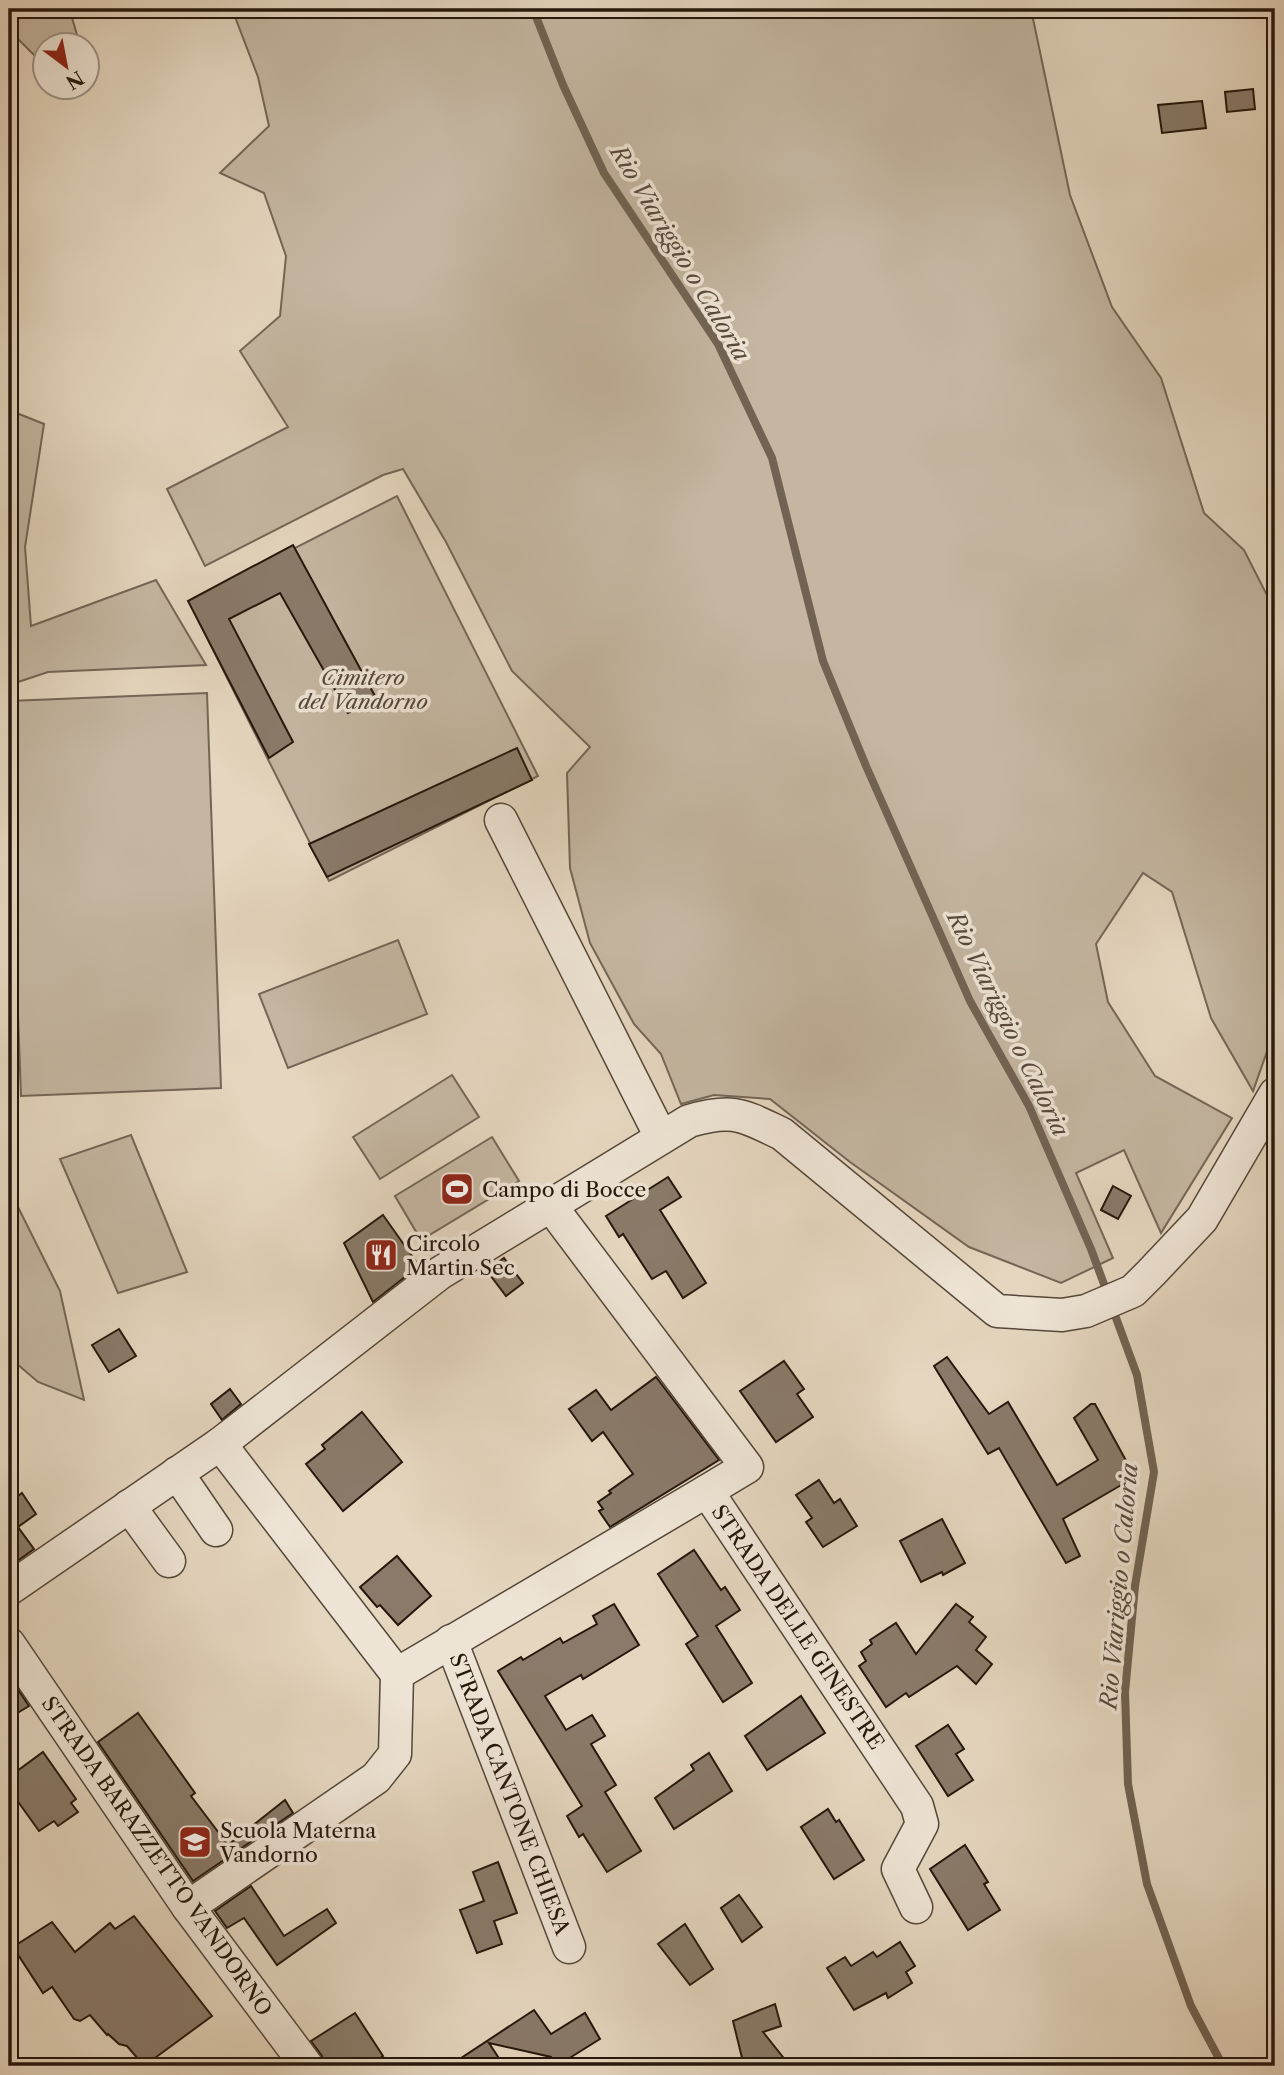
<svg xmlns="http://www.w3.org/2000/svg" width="1284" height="2075" viewBox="0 0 1284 2075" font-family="'Libre Caslon Text',serif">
	<rect width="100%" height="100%" fill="#e5d6bf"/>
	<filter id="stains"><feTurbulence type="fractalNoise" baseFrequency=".00286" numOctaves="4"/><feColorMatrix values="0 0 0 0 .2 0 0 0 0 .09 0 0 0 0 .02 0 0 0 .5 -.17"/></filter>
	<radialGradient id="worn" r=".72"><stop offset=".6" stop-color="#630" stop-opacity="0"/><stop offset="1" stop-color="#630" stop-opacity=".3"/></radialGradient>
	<g fill="#c4b6a1" stroke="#746656" stroke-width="2">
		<path d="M 9,9 L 74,9 L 70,11 L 80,45 L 46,46 L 45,66 L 15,36 L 9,35 Z"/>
		<path d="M 232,9 L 1031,9 L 1070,195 L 1112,307 L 1161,378 L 1204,513 L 1244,550 L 1275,611 L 1275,1029 L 1253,1091 L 1211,1018 L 1172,892 L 1143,873 L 1096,944 L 1108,1002 L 1155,1076 L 1232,1118 L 1161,1233 L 1124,1150 L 1076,1173 L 1113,1258 L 1061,1283 L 969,1247 L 850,1162 L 770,1099 L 714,1095 L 681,1104 L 661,1054 L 634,1024 L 590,943 L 570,868 L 567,773 L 590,747 L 512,671 L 446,542 L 403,469 L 383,475 L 205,566 L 167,489 L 288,427 L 240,351 L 280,316 L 286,256 L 264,193 L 220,173 L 269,126 L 258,77 Z"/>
		<path d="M 9,410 L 44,424 L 25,547 L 31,626 L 156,580 L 206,665 L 48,672 L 9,685 Z"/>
		<path d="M 397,496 L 538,776 L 329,881 L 189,602 Z"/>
		<path d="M 207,693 L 221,1088 L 21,1096 L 9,771 L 9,701 Z"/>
		<path d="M 398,940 L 427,1014 L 288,1068 L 259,994 Z"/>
		<path d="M 452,1075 L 479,1117 L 380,1179 L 353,1137 Z"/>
		<path d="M 131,1135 L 187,1272 L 118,1293 L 60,1159 Z"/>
		<path d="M 492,1137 L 519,1181 L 421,1240 L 395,1196 Z"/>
		<path d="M 9,1189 L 60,1291 L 84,1400 L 38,1382 L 9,1357 Z"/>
	</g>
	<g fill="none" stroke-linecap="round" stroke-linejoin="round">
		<g stroke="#716353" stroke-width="8">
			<path d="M 533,9 L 563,85 L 604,173 L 718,344 L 772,458 L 823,661 L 866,766 L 970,1001 L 1029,1106 L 1091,1249 L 1108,1295"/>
			<path d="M 1112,1307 L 1137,1375 L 1154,1472 L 1135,1586 L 1125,1692 L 1128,1784 L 1147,1884 L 1191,2006 L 1223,2066"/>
			<path d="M 9,1317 L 10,1319"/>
		</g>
	</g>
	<g fill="#897a69" stroke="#25170c" stroke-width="2">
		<path d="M 1253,89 L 1255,109 L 1227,112 L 1225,92 Z"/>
		<path d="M 1202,101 L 1206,128 L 1162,133 L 1158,105 Z"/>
		<path d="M 293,545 L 375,696 L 348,713 L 280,593 L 229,619 L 293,742 L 269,758 L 188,601 Z"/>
		<path d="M 517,748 L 532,780 L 327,877 L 309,844 Z"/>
		<path d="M 668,1177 L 681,1197 L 660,1210 L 706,1283 L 683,1298 L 666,1271 L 652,1279 L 623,1234 L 619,1237 L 606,1216 Z"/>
		<path d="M 1113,1186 L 1131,1196 L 1118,1219 L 1101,1210 Z"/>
		<path d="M 383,1215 L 419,1266 L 373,1302 L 344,1243 Z"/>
		<path d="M 504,1258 L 523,1283 L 506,1296 L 487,1271 Z"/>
		<path d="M 119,1329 L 136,1356 L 109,1372 L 92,1345 Z"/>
		<path d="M 947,1357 L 989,1414 L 1008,1402 L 1057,1485 L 1098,1460 L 1074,1418 L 1091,1404 L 1095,1404 L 1135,1477 L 1063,1519 L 1080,1556 L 1066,1563 L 999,1448 L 988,1454 L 934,1366 Z"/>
		<path d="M 784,1361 L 804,1389 L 797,1394 L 813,1417 L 776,1442 L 740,1391 Z"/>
		<path d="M 656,1377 L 719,1460 L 610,1527 L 599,1511 L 603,1509 L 598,1502 L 611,1493 L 609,1491 L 633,1474 L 603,1432 L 592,1441 L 569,1409 L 596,1390 L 611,1410 Z"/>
		<path d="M 230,1389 L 241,1404 L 222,1420 L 211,1404 Z"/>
		<path d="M 362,1412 L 402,1462 L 343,1511 L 306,1464 L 325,1449 L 322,1445 Z"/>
		<path d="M 819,1480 L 834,1503 L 840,1499 L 857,1526 L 823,1547 L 806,1522 L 812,1518 L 796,1495 Z"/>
		<path d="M 22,1493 L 36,1514 L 18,1527 L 34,1549 L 9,1567 L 9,1503 Z"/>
		<path d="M 942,1519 L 965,1563 L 943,1575 L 942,1572 L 921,1582 L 900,1541 Z"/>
		<path d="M 694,1550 L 721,1590 L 725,1587 L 740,1610 L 716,1626 L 752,1683 L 723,1702 L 686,1644 L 698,1636 L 658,1574 Z"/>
		<path d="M 397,1556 L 431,1596 L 398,1625 L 380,1605 L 377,1607 L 360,1587 Z"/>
		<path d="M 614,1604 L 639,1645 L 583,1679 L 581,1675 L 545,1696 L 566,1730 L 592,1715 L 605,1736 L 591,1744 L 616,1785 L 605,1792 L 641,1851 L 607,1872 L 583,1834 L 579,1837 L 567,1816 L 582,1806 L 498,1671 L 521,1657 L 523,1660 L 560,1638 L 563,1643 L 597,1624 L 593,1616 Z"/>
		<path d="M 956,1604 L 973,1617 L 969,1622 L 986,1637 L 976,1650 L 992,1664 L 976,1684 L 957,1666 L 909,1697 L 906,1693 L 886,1707 L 859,1666 L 866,1661 L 861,1652 L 872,1644 L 870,1640 L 896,1623 L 916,1654 Z"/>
		<path d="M 9,1676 L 29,1706 L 9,1718 Z"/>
		<path d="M 801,1696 L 825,1733 L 767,1770 L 745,1736 Z"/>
		<path d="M 138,1713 L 195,1793 L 191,1796 L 228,1845 L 285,1800 L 293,1813 L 193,1881 L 98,1742 Z"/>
		<path d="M 948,1725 L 964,1749 L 956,1754 L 973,1780 L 948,1796 L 916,1746 Z"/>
		<path d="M 43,1752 L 76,1799 L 71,1803 L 78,1812 L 58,1826 L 54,1821 L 39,1831 L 9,1789 L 9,1777 Z"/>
		<path d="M 709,1753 L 732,1791 L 674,1829 L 655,1798 L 694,1770 L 691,1765 Z"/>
		<path d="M 828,1809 L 836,1822 L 839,1820 L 864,1860 L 834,1879 L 801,1827 Z"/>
		<path d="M 965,1845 L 988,1882 L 984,1884 L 1000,1910 L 968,1930 L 930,1869 Z"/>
		<path d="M 498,1862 L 517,1913 L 494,1921 L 502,1944 L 477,1953 L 460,1910 L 484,1901 L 473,1872 Z"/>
		<path d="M 251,1886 L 284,1936 L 327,1909 L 336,1923 L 277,1965 L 244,1918 L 227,1928 L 215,1911 Z"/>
		<path d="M 739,1895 L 762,1927 L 742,1942 L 721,1908 Z"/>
		<path d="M 134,1916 L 212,2016 L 144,2066 L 127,2046 L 119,2044 L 108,2034 L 107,2035 L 90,2015 L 80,2021 L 74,2019 L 52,1987 L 43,1993 L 13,1947 L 52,1922 L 75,1952 L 110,1923 L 115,1929 Z"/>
		<path d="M 685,1924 L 713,1969 L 690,1985 L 658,1944 Z"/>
		<path d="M 900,1942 L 915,1966 L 906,1972 L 912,1983 L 888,1998 L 886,1993 L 854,2010 L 827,1968 L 845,1957 L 851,1966 L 873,1952 L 877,1957 Z"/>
		<path d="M 775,2004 L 781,2026 L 763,2032 L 790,2066 L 744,2066 L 733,2021 Z"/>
		<path d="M 534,2010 L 551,2034 L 585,2013 L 600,2039 L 568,2059 L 570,2062 L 565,2061 L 556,2066 L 551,2057 L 489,2043 L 504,2066 L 449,2066 Z"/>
		<path d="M 355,2013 L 383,2056 L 368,2066 L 325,2066 L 322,2056 L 311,2041 Z"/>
	</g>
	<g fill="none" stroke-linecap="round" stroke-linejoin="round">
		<defs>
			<g id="minor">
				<path d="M 501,820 L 661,1137"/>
				<path d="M 550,1205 L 747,1467 L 707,1491 L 917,1806 L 922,1824 L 898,1869 L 916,1907"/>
				<path d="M 220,1444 L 397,1674"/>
				<path d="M 177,1473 L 216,1530"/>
				<path d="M 129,1506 L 169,1561"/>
				<path d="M 9,1589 L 220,1444 L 440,1273 L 689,1121 C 733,1108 742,1115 782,1134 L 997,1311 L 1062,1315 L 1086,1311 L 1133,1291 L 1151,1273 L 1202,1219 L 1275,1094"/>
				<path d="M 451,1641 L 569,1947"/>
				<path d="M 9,1644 L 188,1907 L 307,2066"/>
				<path d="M 188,1907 L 376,1778 L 395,1754 L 397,1674 L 707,1491"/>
			</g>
		</defs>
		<use href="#minor" stroke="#554739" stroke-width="35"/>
		<use href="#minor" stroke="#eee4d5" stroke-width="32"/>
	</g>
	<defs>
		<symbol id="stadium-square" viewBox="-11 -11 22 22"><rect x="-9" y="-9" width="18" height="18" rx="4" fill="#8f2418" stroke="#eee4d5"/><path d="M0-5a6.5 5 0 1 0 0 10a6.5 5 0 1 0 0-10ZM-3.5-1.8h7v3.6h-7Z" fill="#fff"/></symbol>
		<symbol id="restaurant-square" viewBox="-11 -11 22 22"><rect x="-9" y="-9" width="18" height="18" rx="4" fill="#8f2418" stroke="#eee4d5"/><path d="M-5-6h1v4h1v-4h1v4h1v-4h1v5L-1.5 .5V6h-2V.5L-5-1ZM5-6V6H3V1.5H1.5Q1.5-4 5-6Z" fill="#fff"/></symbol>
		<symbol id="school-square" viewBox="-11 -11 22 22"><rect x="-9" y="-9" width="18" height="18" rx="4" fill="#8f2418" stroke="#eee4d5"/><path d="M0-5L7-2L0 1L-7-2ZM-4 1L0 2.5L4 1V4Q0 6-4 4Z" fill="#fff"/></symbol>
	</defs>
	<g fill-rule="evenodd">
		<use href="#stadium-square" x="438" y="1170" width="38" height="38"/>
		<use href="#restaurant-square" x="362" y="1236" width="38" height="38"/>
		<use href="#school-square" x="176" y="1823" width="38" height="38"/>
	</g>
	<g text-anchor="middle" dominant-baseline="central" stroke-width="7" stroke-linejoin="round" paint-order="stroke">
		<g font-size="21" font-style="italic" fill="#554739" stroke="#eee4d5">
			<text x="363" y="677">Cimitero<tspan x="363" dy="24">del Vandorno</tspan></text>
		</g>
		<g font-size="21" fill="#25170c" stroke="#eee4d5" text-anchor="start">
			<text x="482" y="1189">Campo di Bocce</text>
			<text x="406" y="1243">Circolo<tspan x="406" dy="24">Martin Sec</tspan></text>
			<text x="220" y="1830">Scuola Materna<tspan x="220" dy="24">Vandorno</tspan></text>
		</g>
		<g font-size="21" fill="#25170c" stroke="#eee4d5">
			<text transform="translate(798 1627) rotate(56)">STRADA DELLE GINESTRE</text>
			<text transform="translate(510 1794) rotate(69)">STRADA CANTONE CHIESA</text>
			<text transform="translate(157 1856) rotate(55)">STRADA BARAZZETTO VANDORNO</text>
		</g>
		<g font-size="23" font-style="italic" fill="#58493b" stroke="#eee4d5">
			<text transform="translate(680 253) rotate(59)">Rio Viariggio o Caloria</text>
			<text transform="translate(1008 1024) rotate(64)">Rio Viariggio o Caloria</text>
			<text transform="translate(1119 1586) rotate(-85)">Rio Viariggio o Caloria</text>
		</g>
	</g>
	<rect width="1284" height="2075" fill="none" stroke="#e5d6bf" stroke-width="35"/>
	<rect x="10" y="10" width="1263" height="2054" fill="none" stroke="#25170c" stroke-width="3.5"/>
	<rect x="18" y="18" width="1249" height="2040" fill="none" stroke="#25170c" stroke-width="2"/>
	<g transform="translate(66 66) rotate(148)"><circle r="33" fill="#eee4d5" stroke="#9e9285" stroke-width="2"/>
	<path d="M0-5L12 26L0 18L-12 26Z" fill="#8f2418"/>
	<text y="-10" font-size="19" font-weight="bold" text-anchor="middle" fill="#25170c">N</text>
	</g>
	<rect width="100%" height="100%" filter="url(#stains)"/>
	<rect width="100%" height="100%" fill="url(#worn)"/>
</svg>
